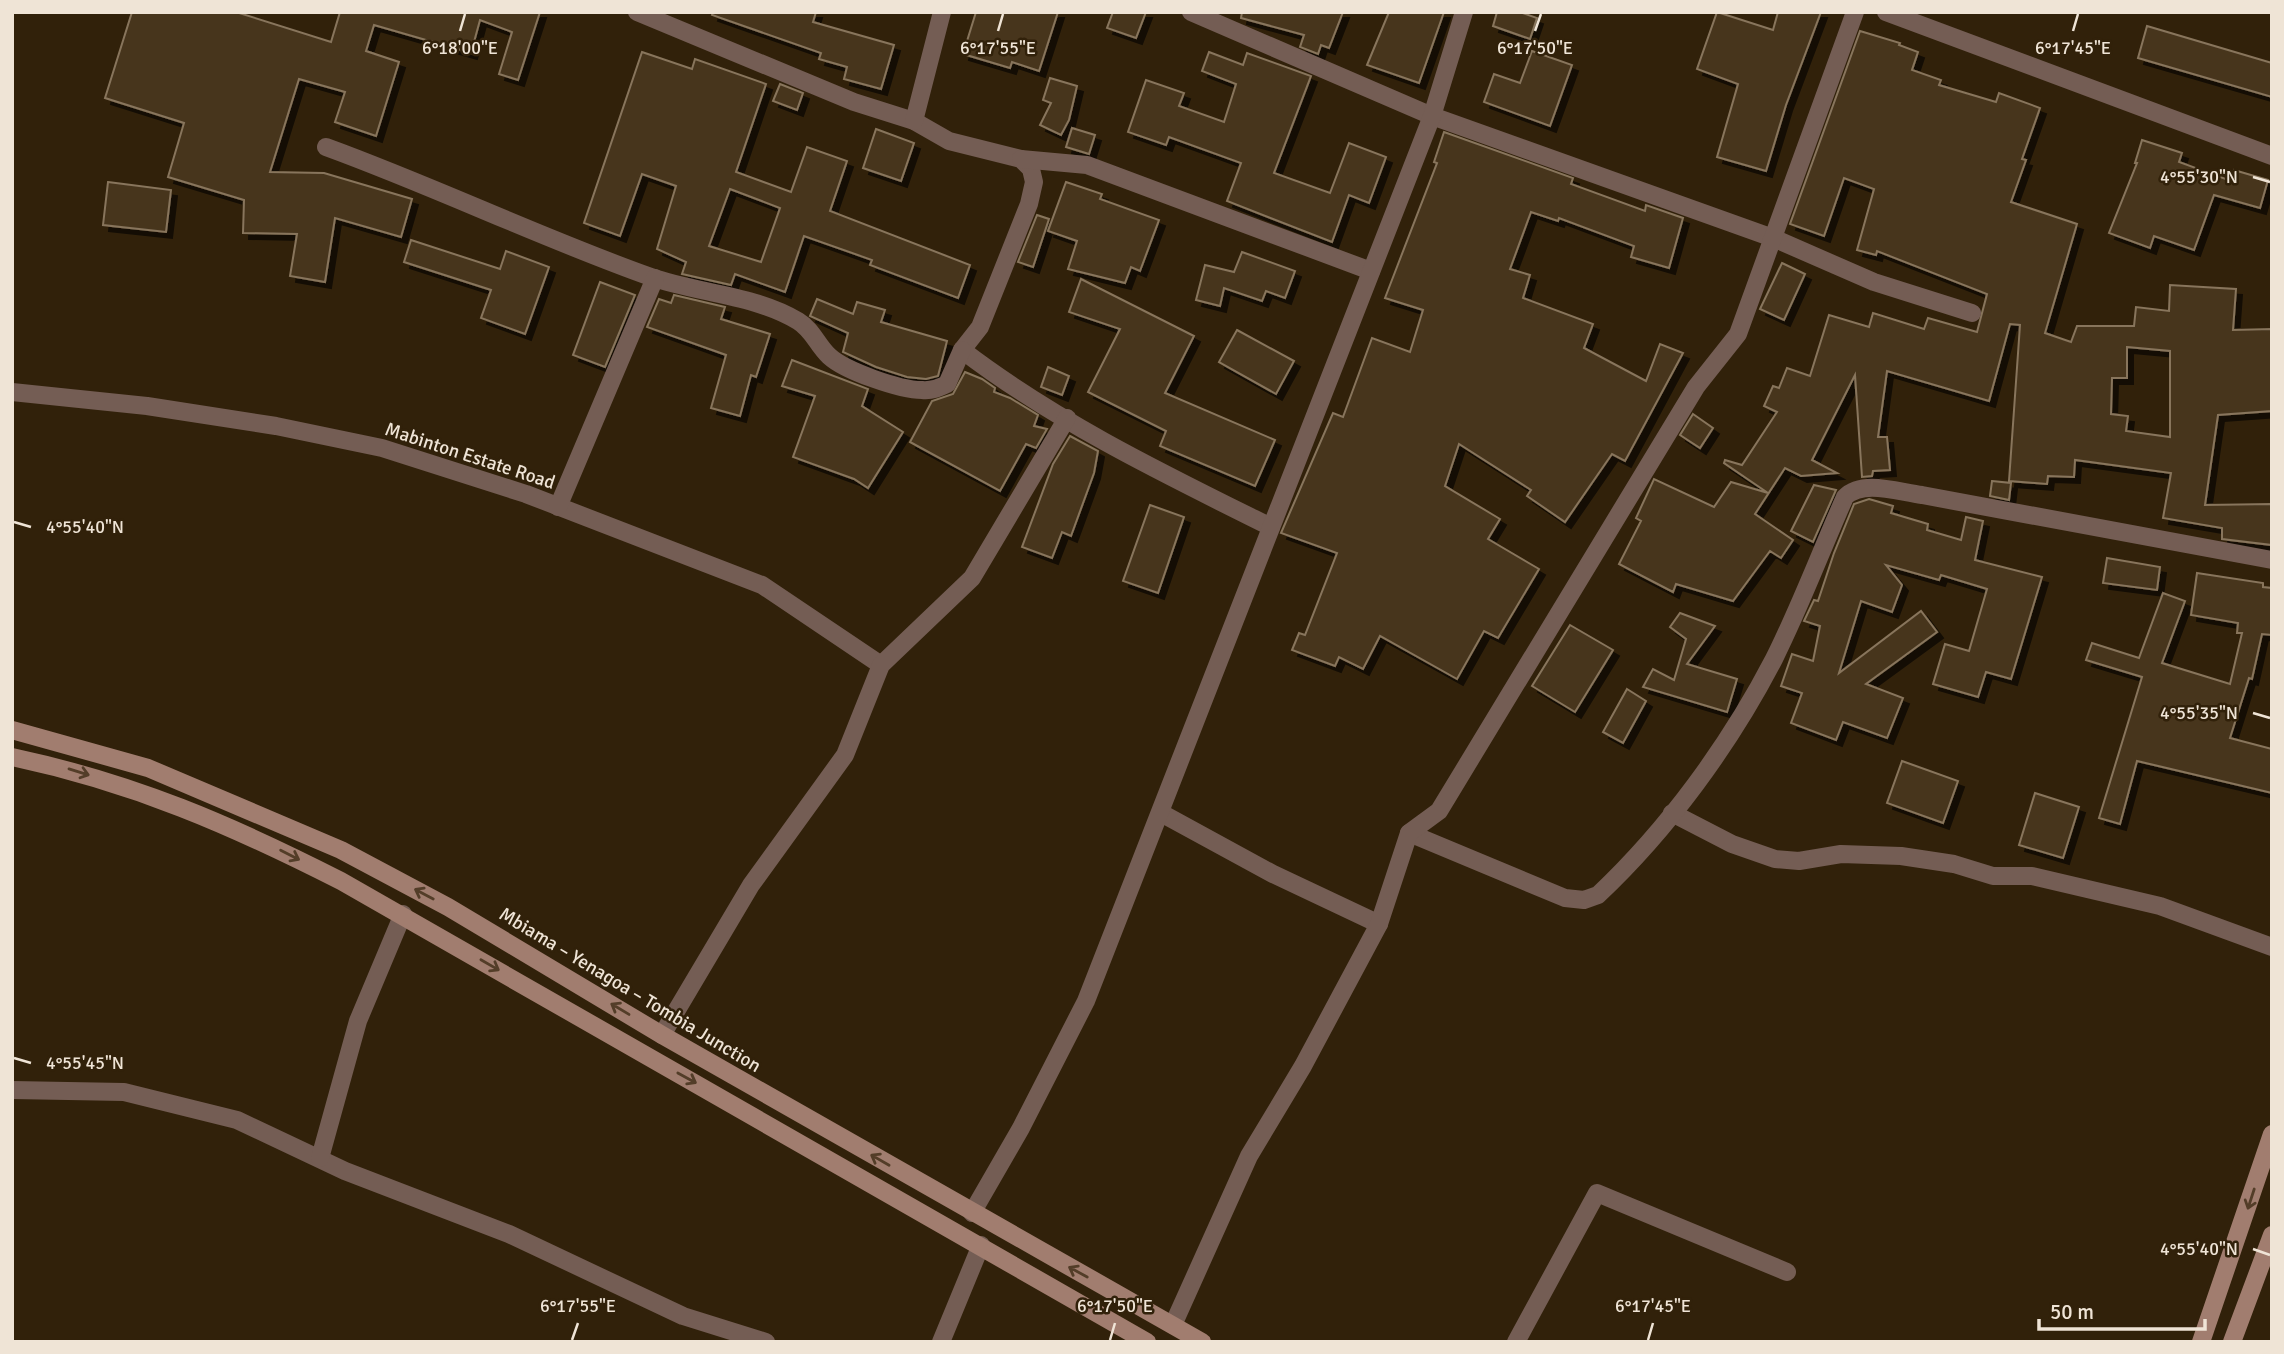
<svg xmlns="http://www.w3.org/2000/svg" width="2284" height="1354" viewBox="0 0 2284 1354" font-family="Signika,sans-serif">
	<defs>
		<filter id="shadow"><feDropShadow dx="6" dy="6" stdDeviation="0" flood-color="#0009"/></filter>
	</defs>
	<rect width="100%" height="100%" fill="#31210a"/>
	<g fill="#47361f" stroke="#88755c" stroke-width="2" fill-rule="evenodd" filter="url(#shadow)">
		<path d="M 132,12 L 236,12 L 331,42 L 340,12 L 540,12 L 518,80 L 499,74 L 512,32 L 480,20 L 471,53 L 374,25 L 366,51 L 399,62 L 376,136 L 335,122 L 345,92 L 299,79 L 270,172 L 324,173 L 412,199 L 401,237 L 335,218 L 325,282 L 290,276 L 297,234 L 243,233 L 244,200 L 168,177 L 184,123 L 105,98 Z"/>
		<path d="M 713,12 L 816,12 L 813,22 L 894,45 L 881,89 L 844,79 L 847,67 L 819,59 L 821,53 L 712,15 Z"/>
		<path d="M 976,12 L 1058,12 L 1039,71 L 1012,62 L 1010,68 L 963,54 Z"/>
		<path d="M 1113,12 L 1146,12 L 1136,38 L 1107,28 Z"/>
		<path d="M 1242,12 L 1343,12 L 1329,48 L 1321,45 L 1318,54 L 1300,47 L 1304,35 L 1241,18 Z"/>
		<path d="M 1389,12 L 1444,12 L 1419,83 L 1367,65 Z"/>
		<path d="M 1497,12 L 1520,12 L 1537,18 L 1530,39 L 1493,26 Z"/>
		<path d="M 1717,12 L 1773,30 L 1778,12 L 1821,12 L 1786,105 L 1766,171 L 1717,157 L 1738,84 L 1697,69 Z"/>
		<path d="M 2147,26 L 2272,63 L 2272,97 L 2138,58 Z"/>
		<path d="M 1860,31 L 1900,43 L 1899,45 L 1918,52 L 1912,70 L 1941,80 L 1939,85 L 1996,102 L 1999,93 L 2040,108 L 2022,159 L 2026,160 L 2011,202 L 2077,224 L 2045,333 L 2071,342 L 2077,326 L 2134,326 L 2136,307 L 2169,311 L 2170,285 L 2236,289 L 2233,330 L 2272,329 L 2272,411 L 2218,415 L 2205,505 L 2272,504 L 2272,545 L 2222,539 L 2222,528 L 2163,518 L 2171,473 L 2075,460 L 2074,477 L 2048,476 L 2047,484 L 2009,481 L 2020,325 L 2010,324 L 1989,401 L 1887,371 L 1878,437 L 1887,437 L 1890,470 L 1873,471 L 1872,476 L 1862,477 L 1855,375 L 1812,460 L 1837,473 L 1801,476 L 1785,468 L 1755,514 L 1793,540 L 1781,558 L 1770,551 L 1733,601 L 1676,584 L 1673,592 L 1619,564 L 1641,521 L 1636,518 L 1654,479 L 1714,507 L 1731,482 L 1768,493 L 1724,463 L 1725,460 L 1742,465 L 1777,412 L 1764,406 L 1773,386 L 1779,388 L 1787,368 L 1810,376 L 1829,315 L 1869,327 L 1873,313 L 1924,329 L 1928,318 L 1977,332 L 1987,294 L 1877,251 L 1876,255 L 1857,250 L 1874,189 L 1844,178 L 1824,236 L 1790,224 ZM 2127,347 L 2170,351 L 2170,437 L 2126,431 L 2128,416 L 2111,414 L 2112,378 L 2127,378 Z"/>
		<path d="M 1532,51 L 1572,65 L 1550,126 L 1484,102 L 1494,74 L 1520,83 Z"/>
		<path d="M 642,52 L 692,69 L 695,59 L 766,84 L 736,172 L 791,192 L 807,147 L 847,161 L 830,211 L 970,265 L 958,298 L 870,265 L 872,260 L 804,236 L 785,292 L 735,274 L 731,285 L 682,274 L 686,262 L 657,249 L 676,186 L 642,174 L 620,236 L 584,223 ZM 730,189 L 780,208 L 761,262 L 709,246 Z"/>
		<path d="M 1209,52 L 1243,65 L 1247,53 L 1311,76 L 1274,173 L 1330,193 L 1349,143 L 1386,157 L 1369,203 L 1349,195 L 1332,242 L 1227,201 L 1241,163 L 1169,137 L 1166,145 L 1128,132 L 1146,80 L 1184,93 L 1179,106 L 1224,122 L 1236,84 L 1202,71 Z"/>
		<path d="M 1050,78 L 1077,86 L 1069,120 L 1061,135 L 1040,125 L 1051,103 L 1043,100 Z"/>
		<path d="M 780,84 L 803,93 L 797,110 L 773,101 Z"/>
		<path d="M 1072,128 L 1095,135 L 1089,154 L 1066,147 Z"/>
		<path d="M 876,129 L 914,143 L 901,181 L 863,168 Z"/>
		<path d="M 1444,132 L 1573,178 L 1571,184 L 1645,211 L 1646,205 L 1683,218 L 1669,268 L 1631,257 L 1634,246 L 1559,218 L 1558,221 L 1531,212 L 1510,269 L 1530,275 L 1523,298 L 1593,324 L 1584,348 L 1646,381 L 1660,344 L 1683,353 L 1625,461 L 1612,454 L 1565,522 L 1527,496 L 1531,490 L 1459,444 L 1445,486 L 1500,519 L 1488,539 L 1539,569 L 1498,638 L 1484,631 L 1457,679 L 1380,636 L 1363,669 L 1339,657 L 1335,666 L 1292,650 L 1299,633 L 1305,635 L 1337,553 L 1281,533 L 1333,413 L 1343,417 L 1372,338 L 1410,352 L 1423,310 L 1385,298 L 1437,163 L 1434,162 Z"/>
		<path d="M 2142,140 L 2182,153 L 2179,162 L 2231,181 L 2234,170 L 2268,180 L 2260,208 L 2214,195 L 2194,250 L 2154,236 L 2150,248 L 2109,233 L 2137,163 L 2135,163 Z"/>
		<path d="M 108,182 L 171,190 L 166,232 L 103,225 Z"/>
		<path d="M 1066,182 L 1102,194 L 1100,199 L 1159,220 L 1140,271 L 1131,267 L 1125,283 L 1068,269 L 1077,241 L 1048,231 Z"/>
		<path d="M 1037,215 L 1049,219 L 1033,267 L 1018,262 Z"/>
		<path d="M 411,240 L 500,269 L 506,251 L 549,267 L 525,334 L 481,318 L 491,290 L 404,262 Z"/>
		<path d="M 1242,252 L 1295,271 L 1285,298 L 1266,291 L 1262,301 L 1224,288 L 1220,306 L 1196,300 L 1205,265 L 1234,272 Z"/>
		<path d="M 1782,263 L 1805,274 L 1784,320 L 1760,309 Z"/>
		<path d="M 1081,279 L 1194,336 L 1165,393 L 1275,440 L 1255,486 L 1160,446 L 1166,431 L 1088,392 L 1120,329 L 1069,312 Z"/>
		<path d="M 600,282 L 635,295 L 605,367 L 573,355 Z"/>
		<path d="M 674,295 L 725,307 L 721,319 L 770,334 L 756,377 L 751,375 L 740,416 L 711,408 L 726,355 L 647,327 L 659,299 L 671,303 Z"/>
		<path d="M 817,299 L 853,314 L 857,302 L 885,310 L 881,322 L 947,341 L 938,376 L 926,379 L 907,377 L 876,367 L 843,352 L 848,333 L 810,316 Z"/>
		<path d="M 1237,330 L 1294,361 L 1276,394 L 1219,362 Z"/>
		<path d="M 792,360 L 868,389 L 862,406 L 903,432 L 868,488 L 854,479 L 793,457 L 815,396 L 782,386 Z"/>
		<path d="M 1048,367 L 1069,376 L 1062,395 L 1041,387 Z"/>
		<path d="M 965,372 L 982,379 L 995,388 L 994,392 L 1010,398 L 1038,415 L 1034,426 L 1047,429 L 1036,448 L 1026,444 L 1000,491 L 910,442 L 932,401 L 953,394 Z"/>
		<path d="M 1693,414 L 1713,428 L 1700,448 L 1680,435 Z"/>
		<path d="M 1070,436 L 1098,451 L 1094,473 L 1071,536 L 1062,532 L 1052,558 L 1022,547 L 1053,464 Z"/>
		<path d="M 1992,481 L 2011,483 L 2009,500 L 1990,496 Z"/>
		<path d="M 1814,485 L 1836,490 L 1813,542 L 1791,531 Z"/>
		<path d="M 1869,499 L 1893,506 L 1891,513 L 1928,524 L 1927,530 L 1961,540 L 1966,517 L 1983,521 L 1975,560 L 2042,577 L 2011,679 L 1986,672 L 1978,697 L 1933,684 L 1945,644 L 1969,651 L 1987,589 L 1941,575 L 1939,580 L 1886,565 L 1902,585 L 1892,612 L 1861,601 L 1839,673 L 1921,611 L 1937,632 L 1866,684 L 1903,698 L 1887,738 L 1843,722 L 1836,740 L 1791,723 L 1802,693 L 1781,686 L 1792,654 L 1813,661 L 1820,626 L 1804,621 L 1814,600 L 1818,601 L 1834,553 L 1854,504 Z"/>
		<path d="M 1150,505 L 1184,517 L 1158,593 L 1123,581 Z"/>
		<path d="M 2107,558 L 2160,567 L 2157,590 L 2103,583 Z"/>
		<path d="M 2197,573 L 2263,583 L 2263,587 L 2272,588 L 2272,635 L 2262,634 L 2252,679 L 2249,678 L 2230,738 L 2272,749 L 2272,793 L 2137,761 L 2120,824 L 2099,818 L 2142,677 L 2086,660 L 2092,643 L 2139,658 L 2163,593 L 2185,601 L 2162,663 L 2230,684 L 2242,633 L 2237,633 L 2238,623 L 2191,615 Z"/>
		<path d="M 1680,613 L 1715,626 L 1687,664 L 1737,679 L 1727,712 L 1643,687 L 1653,669 L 1674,680 L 1686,639 L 1670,627 Z"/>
		<path d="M 1570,625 L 1613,650 L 1575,712 L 1532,686 Z"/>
		<path d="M 1627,689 L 1646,701 L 1623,743 L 1603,732 Z"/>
		<path d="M 1902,761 L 1958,781 L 1943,823 L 1887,803 Z"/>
		<path d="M 2035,793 L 2079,807 L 2063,858 L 2019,845 Z"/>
	</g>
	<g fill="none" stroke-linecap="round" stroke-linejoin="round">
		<g stroke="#745d54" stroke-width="18">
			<path d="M 637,12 L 854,102 L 914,121 L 949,141 L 1021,159 L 1031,169 L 1034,182 L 1029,204 L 980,327 L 962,350 C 1056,422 1166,475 1271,527"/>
			<path d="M 1191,12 L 1432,116 L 1773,238 L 1874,282 L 1972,313"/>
			<path d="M 1886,12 L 2272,156"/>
			<path d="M 914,121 L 942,12"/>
			<path d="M 326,147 C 436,187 541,238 651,277 C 697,293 755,295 798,321 C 813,330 817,345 829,356 C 845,371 900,390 922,390 C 932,391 939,388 947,384 L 962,350"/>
			<path d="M 1021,159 L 1087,165 L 1371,271"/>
			<path d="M 12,392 L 147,406 L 276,426 L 382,448 L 526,494 L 762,585 L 881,665"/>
			<path d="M 558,507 L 655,278"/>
			<path d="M 1161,813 L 1273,874 L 1379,924"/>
			<path d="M 1672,813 L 1732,844 L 1775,859 L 1799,861 L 1841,854 L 1901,856 L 1954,864 L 1993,876 L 2032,876 L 2160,906 L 2272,947"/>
			<path d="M 1409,833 L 1565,898 L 1584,900 L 1598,895 C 1668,829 1730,744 1774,659 C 1800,607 1821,551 1845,497 C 1863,479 1898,492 1922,495 L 2272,560"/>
			<path d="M 662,1035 L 751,885 L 845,755 L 881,665 L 972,578 L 1067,418"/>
			<path d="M 12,1090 L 124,1092 L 237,1120 L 345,1171 L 509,1234 L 683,1316 L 766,1342"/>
			<path d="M 320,1158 L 358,1021 L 403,914"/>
			<path d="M 972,1213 L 1021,1128 L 1086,1001 L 1432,116 L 1464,12"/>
			<path d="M 1173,1325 L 1249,1156 L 1303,1066 L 1379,924 L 1409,833 L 1439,811 L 1696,387 L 1738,334 L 1855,12"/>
			<path d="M 941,1342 L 981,1245"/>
			<path d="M 1516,1342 L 1597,1193 L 1787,1272"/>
		</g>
		<g stroke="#a17d6f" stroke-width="18">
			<path d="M 12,730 L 148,768 L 341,850 L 448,907 L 662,1035 L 1202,1342"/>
			<path d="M 12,757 C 134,783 231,825 341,881 L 1147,1342"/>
			<path d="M 2201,1342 L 2272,1134"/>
			<path d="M 2232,1342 L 2272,1235"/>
		</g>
	</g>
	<defs><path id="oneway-shaft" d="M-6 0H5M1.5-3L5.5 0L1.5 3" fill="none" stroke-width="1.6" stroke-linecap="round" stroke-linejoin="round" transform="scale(1.75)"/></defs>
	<g stroke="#533d28">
		<use href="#oneway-shaft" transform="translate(79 772) rotate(17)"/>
		<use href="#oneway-shaft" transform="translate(290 855) rotate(27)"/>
		<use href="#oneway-shaft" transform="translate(424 894) rotate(-152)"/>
		<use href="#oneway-shaft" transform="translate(490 965) rotate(30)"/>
		<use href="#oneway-shaft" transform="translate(620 1009) rotate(-149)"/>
		<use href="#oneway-shaft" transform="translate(687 1078) rotate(29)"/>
		<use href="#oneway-shaft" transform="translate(880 1160) rotate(-150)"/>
		<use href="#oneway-shaft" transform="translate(2251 1199) rotate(108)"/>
		<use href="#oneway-shaft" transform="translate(1078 1272) rotate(-151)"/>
	</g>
	<path fill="none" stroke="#efe4d6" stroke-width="2.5" d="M 460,31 L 465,14M 998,31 L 1003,14M 1535,31 L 1541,14M 2073,31 L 2078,14M 2253,177 L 2270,182M 14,522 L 31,527M 2253,713 L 2270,718M 14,1058 L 31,1063M 2253,1249 L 2270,1255M 572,1340 L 578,1323M 1110,1340 L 1115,1323M 1648,1340 L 1653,1323"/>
	<g text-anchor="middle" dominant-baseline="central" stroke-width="5" stroke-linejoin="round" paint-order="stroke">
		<g font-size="19" fill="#efe4d6" stroke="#31210a">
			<text transform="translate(470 456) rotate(18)">Mabinton Estate Road</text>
			<text transform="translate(630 990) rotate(31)">Mbiama – Yenagoa – Tombia Junction</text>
		</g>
	</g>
	<g font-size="18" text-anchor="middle" fill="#efe4d6" stroke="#31210a" stroke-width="5" stroke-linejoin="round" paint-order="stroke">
		<text x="460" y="54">6°18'00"E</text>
		<text x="998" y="54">6°17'55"E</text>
		<text x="1535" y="54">6°17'50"E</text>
		<text x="2073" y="54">6°17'45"E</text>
		<text x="2199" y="183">4°55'30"N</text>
		<text x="85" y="533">4°55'40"N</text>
		<text x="2199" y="719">4°55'35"N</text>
		<text x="85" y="1069">4°55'45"N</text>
		<text x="2199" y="1255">4°55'40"N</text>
		<text x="578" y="1312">6°17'55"E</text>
		<text x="1115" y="1312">6°17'50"E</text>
		<text x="1653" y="1312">6°17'45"E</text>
	</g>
	<rect width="2284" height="1354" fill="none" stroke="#efe4d6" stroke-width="28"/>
	<path d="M2039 1319v10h166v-10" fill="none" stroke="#efe4d6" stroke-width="3.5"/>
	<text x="2050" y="1319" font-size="21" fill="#efe4d6" stroke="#31210a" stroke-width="5" paint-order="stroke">50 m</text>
</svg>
